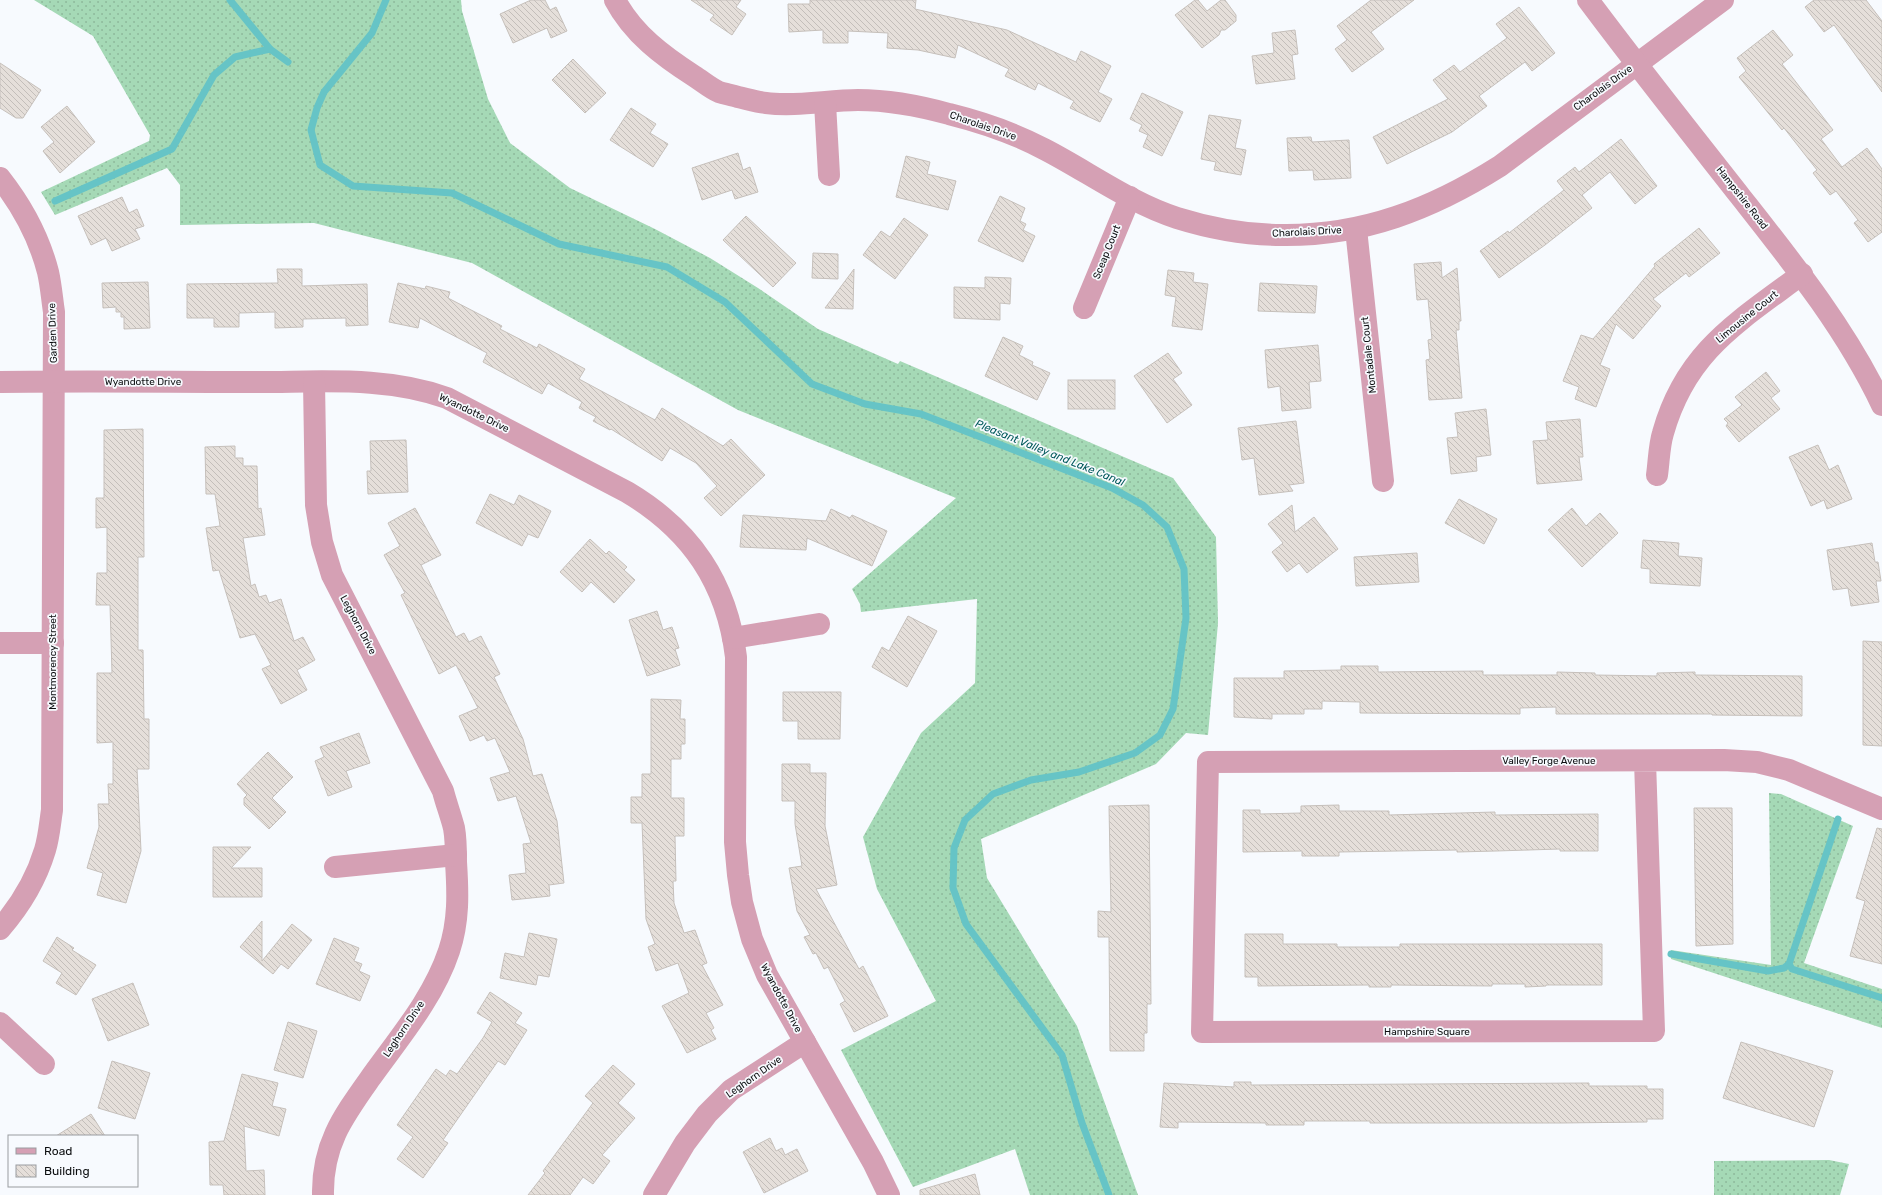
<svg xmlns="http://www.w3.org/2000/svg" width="1882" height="1195" viewBox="0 0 1882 1195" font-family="Rubik,sans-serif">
	<defs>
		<pattern id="grass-dots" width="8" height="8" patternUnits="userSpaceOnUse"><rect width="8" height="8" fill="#a5d9b6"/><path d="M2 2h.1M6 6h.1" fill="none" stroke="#8db99b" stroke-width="1.8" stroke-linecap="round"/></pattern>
		<pattern id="building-back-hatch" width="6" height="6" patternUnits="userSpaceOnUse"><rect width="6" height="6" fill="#e5dfda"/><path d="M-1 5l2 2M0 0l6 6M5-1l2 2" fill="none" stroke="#c3beba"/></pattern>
	</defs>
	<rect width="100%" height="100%" fill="#f7fafe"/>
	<g fill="url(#grass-dots)">
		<path d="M 34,0 L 461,0 L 462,11 L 488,99 L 510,143 L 570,188 L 655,229 L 710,258 L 758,288 L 818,329 L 898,364 L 900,361 L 1173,478 L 1216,537 L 1218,623 L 1208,735 L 1186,733 L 1156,764 L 981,839 L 987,878 L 1077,1026 L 1138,1195 L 1030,1195 L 1015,1149 L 913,1187 L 841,1050 L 936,1001 L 877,889 L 863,837 L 921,733 L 975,683 L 977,599 L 861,612 L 860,604 L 852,589 L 956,498 L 738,410 L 472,263 L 314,223 L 180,225 L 180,185 L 167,168 L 55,215 L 41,192 L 149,141 L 150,135 L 93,36 Z"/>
		<path d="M 1769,793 L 1781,794 L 1853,826 L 1804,963 L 1882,989 L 1882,1028 L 1671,959 L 1671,950 L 1771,965 Z"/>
		<path d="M 1829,1160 L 1849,1164 L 1840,1195 L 1714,1195 L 1714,1161 Z"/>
	</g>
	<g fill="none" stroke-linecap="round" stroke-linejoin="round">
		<g stroke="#66c4c6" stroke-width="7">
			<path d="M 230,0 L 270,49 L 288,62"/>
			<path d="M 386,0 L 372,33 L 324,92 L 317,108 L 311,130 L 320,165 L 353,186 L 452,193 L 559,244 L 667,267 L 725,302 L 812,384 L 865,404 L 921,414 L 1112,488 L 1143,505 L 1167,527 L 1184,569 L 1186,618 L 1173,709 L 1160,735 L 1135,753 L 1079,772 L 1031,780 L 993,794 L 965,820 L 954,848 L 953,888 L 966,924 L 1062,1055 L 1082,1123 L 1109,1195"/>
			<path d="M 55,201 L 172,149 L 214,75 L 235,57 L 270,49"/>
			<path d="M 1671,954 L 1768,971 L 1784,968 L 1789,964 L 1838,819"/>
			<path d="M 1789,964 L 1792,969 L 1882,998"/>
		</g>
	</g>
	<g fill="url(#building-back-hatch)" stroke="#c6c0bb">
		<path d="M 531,0 L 545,0 L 550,10 L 556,7 L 567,31 L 551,38 L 547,28 L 513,43 L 500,14 Z"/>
		<path d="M 691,0 L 741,0 L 736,7 L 746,14 L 732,35 L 710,20 L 714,15 Z"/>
		<path d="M 810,0 L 916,0 L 915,9 L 1007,30 L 1076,62 L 1081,51 L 1111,66 L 1098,92 L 1112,99 L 1100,122 L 1070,108 L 1074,101 L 1038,83 L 1035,90 L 1005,76 L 1009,69 L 958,45 L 955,58 L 918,50 L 887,48 L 888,33 L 848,31 L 848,43 L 823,43 L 823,30 L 789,32 L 788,4 L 810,4 Z"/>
		<path d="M 1195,0 L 1198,0 L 1207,11 L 1221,0 L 1225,0 L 1236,15 L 1236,21 L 1225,30 L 1221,30 L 1219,35 L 1202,48 L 1175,15 Z"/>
		<path d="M 1371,0 L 1414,0 L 1371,32 L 1384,49 L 1352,72 L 1335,49 L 1347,40 L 1337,26 Z"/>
		<path d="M 1814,0 L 1866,0 L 1882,21 L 1882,92 L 1834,25 L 1824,32 L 1805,7 Z"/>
		<path d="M 1519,7 L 1555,53 L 1532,71 L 1525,62 L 1479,96 L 1487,106 L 1452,132 L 1387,164 L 1373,137 L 1448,99 L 1433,80 L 1454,65 L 1460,72 L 1507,38 L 1496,24 Z"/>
		<path d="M 1295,30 L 1298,54 L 1292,55 L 1295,79 L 1256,84 L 1252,56 L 1274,53 L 1272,33 Z"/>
		<path d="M 1773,30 L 1793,55 L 1782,64 L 1833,130 L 1821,139 L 1842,167 L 1867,148 L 1882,169 L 1882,232 L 1868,242 L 1854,223 L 1858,220 L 1836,191 L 1830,195 L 1813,173 L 1817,170 L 1784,128 L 1782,130 L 1739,77 L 1746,71 L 1737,58 Z"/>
		<path d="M 573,59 L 606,93 L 585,113 L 552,80 Z"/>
		<path d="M 0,63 L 41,90 L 23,118 L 16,118 L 0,108 Z"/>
		<path d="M 1142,93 L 1183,112 L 1162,156 L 1143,147 L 1148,135 L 1139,131 L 1142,125 L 1130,119 Z"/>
		<path d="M 67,106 L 95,142 L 60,173 L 43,151 L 54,142 L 41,127 Z"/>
		<path d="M 631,108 L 656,124 L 650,133 L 668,144 L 653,167 L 610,140 Z"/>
		<path d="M 1209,115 L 1241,120 L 1235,148 L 1246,150 L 1241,175 L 1214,170 L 1216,162 L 1201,159 Z"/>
		<path d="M 1311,137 L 1312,142 L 1349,140 L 1351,178 L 1314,180 L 1313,170 L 1289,171 L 1287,138 Z"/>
		<path d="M 1621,139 L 1657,186 L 1635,204 L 1610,172 L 1582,195 L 1592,208 L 1545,245 L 1499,278 L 1480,251 L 1508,231 L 1509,233 L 1564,190 L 1557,181 L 1575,167 L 1579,172 Z"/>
		<path d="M 738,153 L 743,170 L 750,167 L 758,192 L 735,199 L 732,190 L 702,200 L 692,168 Z"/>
		<path d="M 906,156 L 930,162 L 927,174 L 956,181 L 948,210 L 896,197 Z"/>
		<path d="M 1000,196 L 1025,208 L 1020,221 L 1026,224 L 1023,230 L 1035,236 L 1023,262 L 978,241 Z"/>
		<path d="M 122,197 L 129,213 L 137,209 L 144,226 L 135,229 L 140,239 L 112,251 L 106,238 L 91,245 L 78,216 Z"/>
		<path d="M 746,216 L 796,263 L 773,287 L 723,240 Z"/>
		<path d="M 904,218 L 928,235 L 895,279 L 863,255 L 881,231 L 890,237 Z"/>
		<path d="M 1699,228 L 1720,253 L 1689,277 L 1686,273 L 1653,299 L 1661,306 L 1633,339 L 1616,324 L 1600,365 L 1610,369 L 1596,407 L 1575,399 L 1579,387 L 1563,381 L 1581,335 L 1593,339 L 1655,266 L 1654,264 Z"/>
		<path d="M 813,253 L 838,254 L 838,279 L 812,278 Z"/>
		<path d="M 1441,262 L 1442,278 L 1457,268 L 1461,321 L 1459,321 L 1459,330 L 1456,330 L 1462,398 L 1429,400 L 1426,360 L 1430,359 L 1428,340 L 1432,339 L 1428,299 L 1417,300 L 1414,264 Z"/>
		<path d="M 277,269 L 302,269 L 302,286 L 367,284 L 368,325 L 346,326 L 346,318 L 303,319 L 303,327 L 275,328 L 275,312 L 239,313 L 239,327 L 214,327 L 214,318 L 187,318 L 187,284 L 278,283 Z"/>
		<path d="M 854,269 L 853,309 L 825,308 Z"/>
		<path d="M 1168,270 L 1194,273 L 1193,282 L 1208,284 L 1202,330 L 1172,326 L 1176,297 L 1165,295 Z"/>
		<path d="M 985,277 L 1011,278 L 1010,304 L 1000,303 L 1000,320 L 954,318 L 954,287 L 985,288 Z"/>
		<path d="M 148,282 L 150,328 L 124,329 L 124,317 L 121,317 L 121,312 L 116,312 L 116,307 L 103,308 L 102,283 Z"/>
		<path d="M 398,283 L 425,289 L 426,286 L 450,292 L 448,298 L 502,326 L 500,329 L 537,348 L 539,344 L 585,369 L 579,379 L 655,420 L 662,408 L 723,446 L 731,439 L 765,475 L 721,516 L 704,498 L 717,486 L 696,463 L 670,448 L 662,461 L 611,429 L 610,430 L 593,421 L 596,417 L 579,408 L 582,402 L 548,383 L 542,394 L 483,362 L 487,353 L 420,318 L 418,328 L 389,322 Z"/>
		<path d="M 1260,283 L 1317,286 L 1315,313 L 1258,311 Z"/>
		<path d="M 1003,337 L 1023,346 L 1019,355 L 1033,362 L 1032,365 L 1050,373 L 1037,400 L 985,376 Z"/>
		<path d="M 1318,345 L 1321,381 L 1309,382 L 1311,408 L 1282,411 L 1280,386 L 1268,388 L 1265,350 Z"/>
		<path d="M 1168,353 L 1182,373 L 1173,379 L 1192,405 L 1167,423 L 1134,376 Z"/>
		<path d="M 1766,372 L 1780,391 L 1771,398 L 1780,409 L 1739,442 L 1726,426 L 1728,423 L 1724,419 L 1742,405 L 1735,397 Z"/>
		<rect x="1068" y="380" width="47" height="29"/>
		<path d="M 1486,409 L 1491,455 L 1476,457 L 1477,471 L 1451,474 L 1447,438 L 1458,437 L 1455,413 Z"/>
		<path d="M 1580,419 L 1583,457 L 1579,457 L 1582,480 L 1537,484 L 1533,441 L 1548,440 L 1546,422 Z"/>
		<path d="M 1296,421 L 1304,483 L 1289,485 L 1293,491 L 1259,495 L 1254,458 L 1242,460 L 1238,428 Z"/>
		<path d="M 143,429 L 144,557 L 138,557 L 138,650 L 143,650 L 144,719 L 149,719 L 149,769 L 137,769 L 141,851 L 126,903 L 97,895 L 103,873 L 87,868 L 99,827 L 98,804 L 109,804 L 108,784 L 113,784 L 113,742 L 97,743 L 97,673 L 112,673 L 110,605 L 96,605 L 97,573 L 107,573 L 107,527 L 96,528 L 96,498 L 104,498 L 104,430 Z"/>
		<path d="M 406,440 L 408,492 L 368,494 L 367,471 L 371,471 L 370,441 Z"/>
		<path d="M 1818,445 L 1829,470 L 1838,465 L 1852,499 L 1827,509 L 1824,500 L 1811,506 L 1789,457 Z"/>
		<path d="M 235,446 L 235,458 L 243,458 L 243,466 L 257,466 L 258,509 L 261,508 L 265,535 L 243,538 L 251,586 L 255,584 L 259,597 L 266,595 L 269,603 L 281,599 L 294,641 L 303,637 L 315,660 L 297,670 L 307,690 L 281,704 L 262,669 L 271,665 L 255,634 L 240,638 L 219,570 L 213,571 L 206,528 L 220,526 L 215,494 L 206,494 L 205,447 Z"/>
		<path d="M 490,494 L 514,505 L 519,495 L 551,511 L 538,538 L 528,534 L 522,546 L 476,523 Z"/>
		<path d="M 1459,499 L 1497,519 L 1484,544 L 1445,523 Z"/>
		<path d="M 1292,505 L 1295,532 L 1314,517 L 1338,549 L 1307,573 L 1299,563 L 1287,572 L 1272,552 L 1283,543 L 1268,524 Z"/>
		<path d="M 415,508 L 441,555 L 421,565 L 456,637 L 464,633 L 469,642 L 481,636 L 500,674 L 494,677 L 523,739 L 533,776 L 542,774 L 557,821 L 564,883 L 549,885 L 550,896 L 512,900 L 509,875 L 526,873 L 523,844 L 531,843 L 516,796 L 498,801 L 490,778 L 510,772 L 495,738 L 487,741 L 484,735 L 470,741 L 459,716 L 478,708 L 456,665 L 439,674 L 401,595 L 405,593 L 384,555 L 400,546 L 388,523 Z"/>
		<path d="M 1572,508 L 1586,526 L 1600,513 L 1618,533 L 1582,567 L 1548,530 Z"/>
		<path d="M 831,509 L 850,518 L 852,515 L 887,531 L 872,566 L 807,538 L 806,550 L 740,547 L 743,515 L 826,521 Z"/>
		<path d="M 590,539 L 606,554 L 609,551 L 627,567 L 624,570 L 635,580 L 614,603 L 591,582 L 582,592 L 560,572 Z"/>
		<path d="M 1643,540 L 1679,543 L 1678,556 L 1702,558 L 1700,586 L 1650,583 L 1650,569 L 1641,568 Z"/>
		<path d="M 1872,543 L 1875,562 L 1878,562 L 1881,581 L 1876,581 L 1879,602 L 1851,606 L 1848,588 L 1833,590 L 1827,550 Z"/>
		<path d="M 1417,553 L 1419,582 L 1356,586 L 1354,557 Z"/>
		<path d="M 657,611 L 663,630 L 672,627 L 679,648 L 675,649 L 680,665 L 647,676 L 629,620 Z"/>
		<path d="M 908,616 L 937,631 L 907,687 L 872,667 L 882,647 L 889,651 Z"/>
		<path d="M 1863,641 L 1882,642 L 1882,746 L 1863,745 Z"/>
		<path d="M 1341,666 L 1378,666 L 1378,672 L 1483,671 L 1483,675 L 1557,675 L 1557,672 L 1595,673 L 1595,675 L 1657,676 L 1657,673 L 1695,672 L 1695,675 L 1802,676 L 1802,716 L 1712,715 L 1712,714 L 1556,714 L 1556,707 L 1520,708 L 1520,714 L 1360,713 L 1360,702 L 1322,701 L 1322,709 L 1304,709 L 1304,714 L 1272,714 L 1272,719 L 1234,717 L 1234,678 L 1284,678 L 1284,671 L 1341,670 Z"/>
		<path d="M 783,692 L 841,692 L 840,739 L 798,739 L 798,721 L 783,721 Z"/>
		<path d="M 651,699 L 681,700 L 680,719 L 685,719 L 685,744 L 681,744 L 681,759 L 671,759 L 671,798 L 684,798 L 684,836 L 675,836 L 676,881 L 673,881 L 674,903 L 684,933 L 695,930 L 707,963 L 702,965 L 723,1005 L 706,1013 L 714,1028 L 711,1030 L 716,1039 L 687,1053 L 662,1006 L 689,993 L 678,963 L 656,971 L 648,947 L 655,944 L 646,919 L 642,823 L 631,823 L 631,797 L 642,797 L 642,774 L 651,774 Z"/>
		<path d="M 359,733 L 370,763 L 346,771 L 352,787 L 328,796 L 315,761 L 324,757 L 320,747 Z"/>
		<path d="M 268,752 L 293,777 L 272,798 L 286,812 L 269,829 L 244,805 L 244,798 L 247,795 L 237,784 Z"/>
		<path d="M 782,764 L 810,764 L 810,773 L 826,773 L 825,826 L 837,885 L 816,889 L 859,969 L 863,966 L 888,1016 L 854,1032 L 840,1004 L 845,1001 L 828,967 L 824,969 L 816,953 L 813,954 L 804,937 L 810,935 L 797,911 L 789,868 L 802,866 L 795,824 L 795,801 L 782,801 Z"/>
		<path d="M 1149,805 L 1151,1004 L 1147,1004 L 1147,1033 L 1144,1033 L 1144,1051 L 1110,1051 L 1109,937 L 1098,937 L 1098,911 L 1111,912 L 1109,806 Z"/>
		<path d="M 1339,805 L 1339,811 L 1389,811 L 1389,815 L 1495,812 L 1495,815 L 1598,814 L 1598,851 L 1560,851 L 1560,849 L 1496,851 L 1457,852 L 1457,850 L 1339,852 L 1339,856 L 1302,856 L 1302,851 L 1243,852 L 1243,810 L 1260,810 L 1260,814 L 1301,813 L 1301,806 Z"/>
		<path d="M 1694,808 L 1732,808 L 1733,944 L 1696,946 Z"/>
		<path d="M 1877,828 L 1882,829 L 1882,964 L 1850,956 L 1865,901 L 1856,898 Z"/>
		<path d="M 213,847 L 251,847 L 231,868 L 262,868 L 262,897 L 213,897 Z"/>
		<path d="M 262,921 L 262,961 L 292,924 L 312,940 L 288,969 L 281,964 L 273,974 L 240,947 Z"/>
		<path d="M 529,933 L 557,939 L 549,977 L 538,975 L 536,985 L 500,978 L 505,953 L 524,957 Z"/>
		<path d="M 1245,934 L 1283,934 L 1283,944 L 1337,944 L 1337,947 L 1400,947 L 1400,944 L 1602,944 L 1602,985 L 1546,985 L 1546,986 L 1525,987 L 1525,984 L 1492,984 L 1492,986 L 1391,985 L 1391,987 L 1369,987 L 1369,985 L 1258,986 L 1258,977 L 1245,977 Z"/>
		<path d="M 57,937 L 74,948 L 72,950 L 96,965 L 76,995 L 56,983 L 62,973 L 43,961 Z"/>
		<path d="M 334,938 L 359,948 L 354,961 L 362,964 L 359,971 L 370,976 L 360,1001 L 316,984 Z"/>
		<path d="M 133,983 L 149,1025 L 108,1041 L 92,999 Z"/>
		<path d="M 490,992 L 522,1013 L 515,1023 L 527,1030 L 505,1065 L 498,1061 L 443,1140 L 448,1143 L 423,1178 L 397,1159 L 413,1137 L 397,1125 L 436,1069 L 446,1076 L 450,1070 L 457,1074 L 483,1038 L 492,1022 L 477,1013 Z"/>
		<path d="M 288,1022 L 317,1031 L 303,1078 L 274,1070 Z"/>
		<path d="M 1741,1042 L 1833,1071 L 1814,1127 L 1723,1098 Z"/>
		<path d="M 112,1061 L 150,1073 L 135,1119 L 98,1108 Z"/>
		<path d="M 613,1065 L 635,1084 L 618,1103 L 635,1118 L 602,1155 L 610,1161 L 593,1184 L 583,1177 L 570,1195 L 528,1195 L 545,1173 L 543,1171 L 593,1103 L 585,1096 Z"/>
		<path d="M 242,1074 L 278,1083 L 272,1106 L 286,1109 L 279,1136 L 244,1126 L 246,1171 L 264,1170 L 265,1195 L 224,1195 L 223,1185 L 210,1185 L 209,1142 L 224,1141 Z"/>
		<path d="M 1234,1082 L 1251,1082 L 1251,1085 L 1589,1083 L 1589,1086 L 1647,1086 L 1647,1089 L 1663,1089 L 1663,1119 L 1647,1119 L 1647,1122 L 1561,1123 L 1370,1123 L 1370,1121 L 1304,1121 L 1304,1125 L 1266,1125 L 1266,1123 L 1178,1122 L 1178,1128 L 1160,1127 L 1164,1083 L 1234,1087 Z"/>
		<path d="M 91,1114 L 105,1136 L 56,1136 Z"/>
		<path d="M 770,1138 L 776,1151 L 782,1148 L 785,1155 L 797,1149 L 808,1171 L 764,1193 L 743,1152 Z"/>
		<path d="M 975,1174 L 980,1195 L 920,1195 L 920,1190 Z"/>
	</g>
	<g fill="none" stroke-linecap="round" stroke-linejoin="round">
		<g stroke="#d5a0b4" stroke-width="22">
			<path d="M 615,0 C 633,34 663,56 694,76 C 702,81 710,88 719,92 C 725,94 732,95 738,97 C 747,99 757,102 766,103 C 796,107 828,100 858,100 C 888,100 920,106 949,114 C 981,122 1014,133 1044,149 C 1087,171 1130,203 1177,218 C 1209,228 1248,235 1282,235 C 1363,236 1432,209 1500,166 L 1723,0"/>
			<path d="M 1588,0 C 1638,67 1689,131 1740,196 C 1792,262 1846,329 1882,405"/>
			<path d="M 825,103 L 829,175"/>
			<path d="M 0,178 C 22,206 39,237 48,272 C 51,285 52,299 54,312 L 52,810 C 50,823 49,837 45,850 C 36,880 20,906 0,929"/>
			<path d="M 1356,229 L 1383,481"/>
			<path d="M 1084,308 L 1130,197"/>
			<path d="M 0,382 C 86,381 172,382 258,382 C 321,382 387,376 447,398 L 627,492 C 691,530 727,583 736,657 L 735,842 L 738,875 L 742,902 L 752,939 L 767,975 L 873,1162 L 889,1195"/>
			<path d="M 314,382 L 316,505 L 322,542 L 332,575 L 443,791 C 446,803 451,816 454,828 C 456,839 456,851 456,862 C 458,893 459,921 449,951 C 433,999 398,1039 369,1080 C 342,1118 322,1146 323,1195"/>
			<path d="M 1657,475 C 1659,461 1659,446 1663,433 C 1686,351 1738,322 1802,274"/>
			<path d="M 733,638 L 819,624"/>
			<path d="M 0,643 L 53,643"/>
			<path d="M 1645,761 L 1654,1031 L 1202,1032 L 1208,762 L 1724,760 L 1757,762 L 1789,770 L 1882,809"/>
			<path d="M 335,867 L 456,855"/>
			<path d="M 0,1023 L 44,1064"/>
			<path d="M 654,1195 L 685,1143 L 707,1114 L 731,1090 L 805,1042"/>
		</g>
	</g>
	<g text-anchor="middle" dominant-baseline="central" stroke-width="3.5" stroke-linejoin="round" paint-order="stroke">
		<g font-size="10" fill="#0c0e10" stroke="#f7fafe">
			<text transform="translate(1603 88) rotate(-36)">Charolais Drive</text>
			<text transform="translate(983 126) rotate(19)">Charolais Drive</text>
			<text transform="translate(1742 198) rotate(52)">Hampshire Road</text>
			<text transform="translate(1307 232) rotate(-3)">Charolais Drive</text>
			<text transform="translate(1107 252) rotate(-68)">Sceap Court</text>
			<text transform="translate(1747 317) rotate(-39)">Limousine Court</text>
			<text transform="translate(53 333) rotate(-92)">Garden Drive</text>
			<text transform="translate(1369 355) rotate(-96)">Montadale Court</text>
			<text x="143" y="382">Wyandotte Drive</text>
			<text transform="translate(474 413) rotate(26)">Wyandotte Drive</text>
			<text transform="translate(358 625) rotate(62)">Leghorn Drive</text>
			<text transform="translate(53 662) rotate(-90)">Montmorency Street</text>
			<text x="1549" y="761">Valley Forge Avenue</text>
			<text transform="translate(781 998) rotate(62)">Wyandotte Drive</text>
			<text transform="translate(404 1029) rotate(-56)">Leghorn Drive</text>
			<text x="1427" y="1032">Hampshire Square</text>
			<text transform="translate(754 1077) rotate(-35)">Leghorn Drive</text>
		</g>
		<g font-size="11" font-style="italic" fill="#00595b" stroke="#f7fafe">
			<text transform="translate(1050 453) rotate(22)">Pleasant Valley and Lake Canal</text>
		</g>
	</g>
	<rect x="8" y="1135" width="130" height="52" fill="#f7fafe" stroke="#999c9f"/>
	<rect x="16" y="1148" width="20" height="6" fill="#d5a0b4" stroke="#999c9f"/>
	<text x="44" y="1155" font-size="12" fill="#0c0e10">Road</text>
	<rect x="16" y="1165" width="20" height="12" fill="url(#building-back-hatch)" stroke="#999c9f"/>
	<text x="44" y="1175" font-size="12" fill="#0c0e10">Building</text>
</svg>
